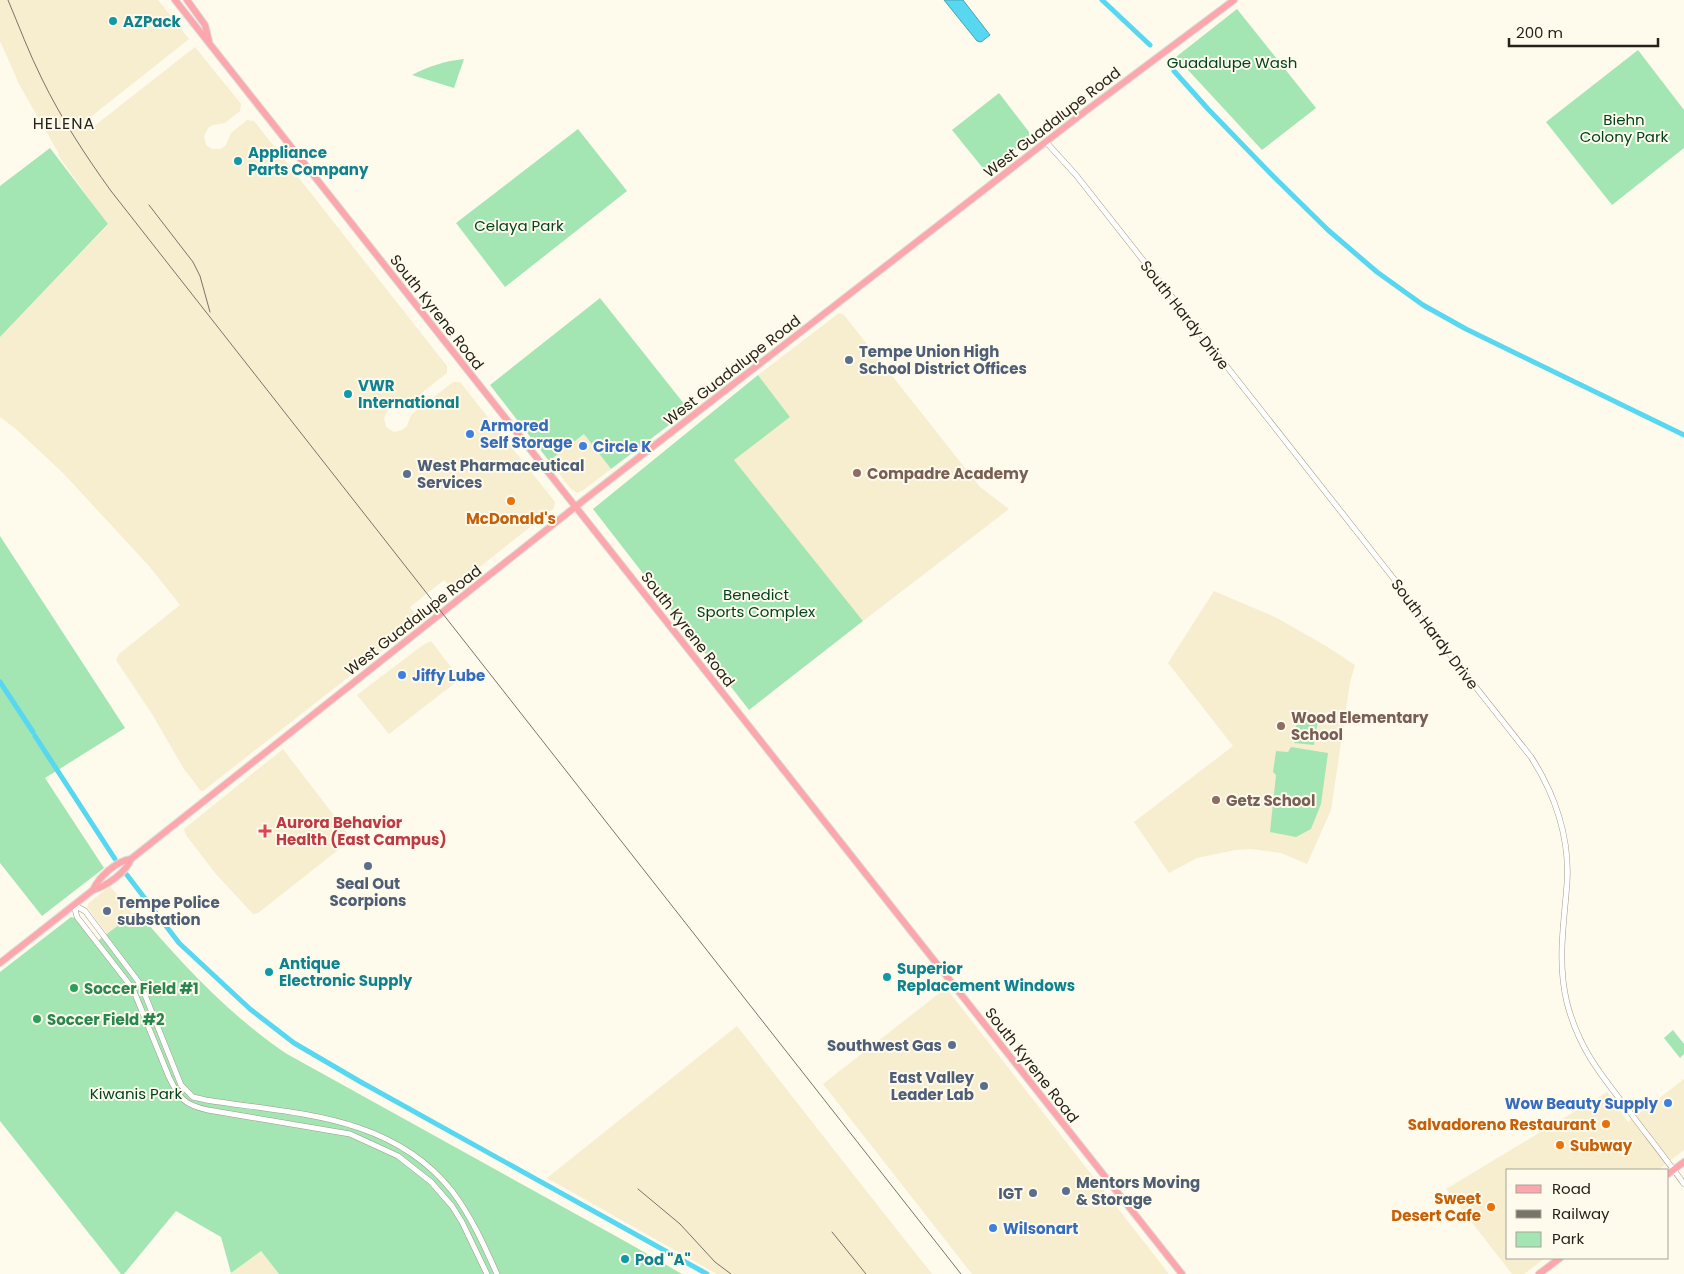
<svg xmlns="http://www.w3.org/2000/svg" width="1684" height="1274" viewBox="0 0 1684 1274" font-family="Poppins,sans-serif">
	<rect width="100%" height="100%" fill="#fefaec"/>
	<g fill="#f7edcf">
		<path d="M 0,0 L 158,0 L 189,39 L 88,119 L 93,127 L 195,47 L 241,104 L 240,111 L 225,123 L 213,125 L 208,128 L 204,136 L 206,145 L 212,149 L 221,149 L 226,145 L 231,133 L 247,120 L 254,121 L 447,366 L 447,373 L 406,405 L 388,410 L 384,418 L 386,427 L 394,432 L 402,430 L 407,426 L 411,415 L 453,382 L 460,382 L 555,502 L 554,508 L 452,589 L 444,580 L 410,607 L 420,621 L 203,791 L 201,791 L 184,769 L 152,714 L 116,660 L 119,654 L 180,605 L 149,566 L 64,474 L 16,429 L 0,417 L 0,337 L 108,225 L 58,155 L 59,154 L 20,86 L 0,41 Z"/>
		<path d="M 839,313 L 844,315 L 980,487 L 1009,509 L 863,621 L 733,459 L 790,417 L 758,375 Z"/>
		<path d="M 584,434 L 611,469 L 582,491 L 577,493 L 571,489 L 549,461 Z"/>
		<path d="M 1214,591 L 1277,618 L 1326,646 L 1355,665 L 1350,682 L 1331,810 L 1307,864 L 1281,853 L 1251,849 L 1235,850 L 1197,858 L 1169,873 L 1134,822 L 1233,746 L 1168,663 Z"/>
		<path d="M 431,641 L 460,679 L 389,734 L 357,695 L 423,645 Z"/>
		<path d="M 283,749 L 352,839 L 258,913 L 253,914 L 215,873 L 186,835 L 184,829 Z"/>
		<path d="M 110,886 L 132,914 L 107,934 L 87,907 L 89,903 Z"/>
		<path d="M 946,988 L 1169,1274 L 972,1274 L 823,1084 Z"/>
		<path d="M 737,1026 L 860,1183 L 932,1274 L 717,1274 L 547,1178 Z"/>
		<path d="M 1684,1079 L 1684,1150 L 1658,1170 L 1508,1170 L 1508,1258 L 1545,1258 L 1524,1274 L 1512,1274 L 1446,1189 L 1607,1092 L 1628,1122 Z"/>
		<path d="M 261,1251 L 279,1274 L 230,1274 Z"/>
	</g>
	<g fill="#a3e6b3">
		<path d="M 1237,9 L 1316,108 L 1262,150 L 1176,57 Z"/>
		<path d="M 1638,50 L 1684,110 L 1684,148 L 1612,205 L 1546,122 Z"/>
		<path d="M 464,59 L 454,88 L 412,75 C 429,66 445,61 464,59 Z"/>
		<path d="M 999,93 L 1029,132 L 1029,139 L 986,172 L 952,130 Z"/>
		<path d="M 578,129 L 627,191 L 505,287 L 456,223 Z"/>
		<path d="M 50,148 L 108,224 L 0,337 L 0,186 Z"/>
		<path d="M 600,298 L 689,410 L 611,469 L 584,434 L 549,461 L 490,385 Z"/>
		<path d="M 758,375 L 790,417 L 734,460 L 863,621 L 749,710 L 593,509 Z"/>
		<path d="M 0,536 L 125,728 L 45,778 L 104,868 L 42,916 L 0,863 Z"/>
		<path d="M 1297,718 L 1318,721 L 1314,745 L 1294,743 Z"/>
		<path d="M 1291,747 L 1328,753 L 1321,804 L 1311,829 L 1296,837 L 1270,832 L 1276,775 L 1273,772 L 1276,751 L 1288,752 Z"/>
		<path d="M 137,911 C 182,964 229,1015 287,1054 L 630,1244 L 682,1274 L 279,1274 L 261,1251 L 231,1273 L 221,1237 L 176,1211 L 124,1274 L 121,1274 L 0,1121 L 0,972 L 71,917 L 75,918 L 95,943 Z"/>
		<path d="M 1673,1030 L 1684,1044 L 1684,1054 L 1680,1058 L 1664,1038 Z"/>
	</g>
	<path fill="#58d8f0" stroke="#49a1b0" d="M 944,0 L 963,0 L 990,35 L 981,42 L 977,41 Z"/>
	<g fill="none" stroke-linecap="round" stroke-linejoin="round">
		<g stroke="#58d8f0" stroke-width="5">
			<path d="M 1102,0 L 1150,45"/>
			<path d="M 1174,71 L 1208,109 L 1273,176 L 1328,230 L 1377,272 L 1423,305 L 1466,329 L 1684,435"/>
			<path d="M 0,682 L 33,732"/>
			<path d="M 35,736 L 115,859"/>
			<path d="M 127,875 L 179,943 L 250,1009 L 294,1043 L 359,1081 L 707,1274"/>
		</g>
		<defs>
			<g id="minor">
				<path d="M 1046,142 L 1076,175 L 1394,579 L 1414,609 L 1531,757 C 1555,794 1570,838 1567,883 C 1564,925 1557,961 1567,1003 C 1579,1049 1601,1075 1629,1111 C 1647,1135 1666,1159 1684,1184"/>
				<path d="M 74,905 L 85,911 L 141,985 L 181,1085 L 193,1097 L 206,1100 C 294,1114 391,1114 452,1191 C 471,1216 484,1245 497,1274"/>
				<path d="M 74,905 L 77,917 L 133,989 L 169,1077 C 179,1098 184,1105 208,1110 L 350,1134 L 398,1156 L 431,1182 L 452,1206 L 462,1222 L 487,1274"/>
			</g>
			<g id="major">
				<path d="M 175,0 L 1182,1274"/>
				<path d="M 187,0 L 205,25 L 209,41"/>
				<path d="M 93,890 C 99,877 116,861 131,859 L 584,500 L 1083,113 L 1234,0"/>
				<path d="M 0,963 L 93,890 C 107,886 126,872 131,859"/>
				<path d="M 1668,1174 L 1684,1162"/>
				<path d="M 1539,1274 L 1560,1258"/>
			</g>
		</defs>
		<use href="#minor" stroke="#a19a86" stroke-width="6"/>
		<use href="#major" stroke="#dcdcda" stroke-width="8"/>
		<use href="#minor" stroke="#fff" stroke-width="5"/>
		<use href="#major" stroke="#fda7ac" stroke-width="6"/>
		<g stroke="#77746a" stroke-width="1">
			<path d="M 8,0 C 19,26 29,53 42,79 C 61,118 85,155 111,191 L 961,1274"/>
			<path d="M 149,205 L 193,262 L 200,276 L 210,312"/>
			<path d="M 638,1189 L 680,1224 L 715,1262 L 731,1274"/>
			<path d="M 832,1232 L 866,1274"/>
		</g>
	</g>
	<g fill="#0f9aa8" stroke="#fefaec" stroke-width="2">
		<circle cx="113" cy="21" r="5"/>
		<circle cx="238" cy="161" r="5"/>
		<circle cx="348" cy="394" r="5"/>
		<circle cx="269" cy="972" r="5"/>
		<circle cx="887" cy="977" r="5"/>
		<circle cx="625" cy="1259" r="5"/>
	</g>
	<g fill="#5c6f8a" stroke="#fefaec" stroke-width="2">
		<circle cx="849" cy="360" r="5"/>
		<circle cx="407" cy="474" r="5"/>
		<circle cx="368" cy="866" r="5"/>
		<circle cx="107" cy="911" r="5"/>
		<circle cx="952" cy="1045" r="5"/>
		<circle cx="984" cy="1086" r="5"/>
		<circle cx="1066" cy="1191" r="5"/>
		<circle cx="1033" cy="1193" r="5"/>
	</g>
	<g fill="#3f7fe0" stroke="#fefaec" stroke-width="2">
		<circle cx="470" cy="434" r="5"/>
		<circle cx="583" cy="446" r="5"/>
		<circle cx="402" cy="675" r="5"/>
		<circle cx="1668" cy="1103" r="5"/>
		<circle cx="993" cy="1228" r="5"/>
	</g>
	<g fill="#8d6e63" stroke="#fefaec" stroke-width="2">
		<circle cx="857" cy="473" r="5"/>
		<circle cx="1281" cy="726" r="5"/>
		<circle cx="1216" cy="800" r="5"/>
	</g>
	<g fill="#e8710a" stroke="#fefaec" stroke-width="2">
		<circle cx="511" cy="501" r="5"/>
		<circle cx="1606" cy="1124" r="5"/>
		<circle cx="1560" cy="1145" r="5"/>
		<circle cx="1491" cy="1207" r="5"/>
	</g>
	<path fill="#e0444e" stroke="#fefaec" stroke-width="2" d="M262.5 823.5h5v5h5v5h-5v5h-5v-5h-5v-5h5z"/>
	<g fill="#2e9e5b" stroke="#fefaec" stroke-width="2">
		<circle cx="74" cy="988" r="5"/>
		<circle cx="37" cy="1019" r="5"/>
	</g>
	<g text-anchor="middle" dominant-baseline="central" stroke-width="4" stroke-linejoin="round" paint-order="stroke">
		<g font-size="15" font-weight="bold" fill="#0d838f" stroke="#fefaec" text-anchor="start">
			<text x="123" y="21">AZPack</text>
			<text x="248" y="152">Appliance<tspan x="248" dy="17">Parts Company</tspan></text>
			<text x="358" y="385">VWR<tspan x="358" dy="17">International</tspan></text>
			<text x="279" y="963">Antique<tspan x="279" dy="17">Electronic Supply</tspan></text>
			<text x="897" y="968">Superior<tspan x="897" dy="17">Replacement Windows</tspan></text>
			<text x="635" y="1259">Pod "A"</text>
		</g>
		<g font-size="15" fill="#01431e" stroke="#fefaec">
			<text x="1232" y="62">Guadalupe Wash</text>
			<text x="1624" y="119">Biehn<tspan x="1624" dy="17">Colony Park</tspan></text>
			<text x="519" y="225">Celaya Park</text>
			<text x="756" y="594">Benedict<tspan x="756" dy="17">Sports Complex</tspan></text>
			<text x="136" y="1093">Kiwanis Park</text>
		</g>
		<g font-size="15" fill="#25221a" stroke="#fefaec">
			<text transform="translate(1052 122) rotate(-38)">West Guadalupe Road</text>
			<text transform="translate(437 312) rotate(52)">South Kyrene Road</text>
			<text transform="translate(1185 315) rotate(52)">South Hardy Drive</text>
			<text transform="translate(732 370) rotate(-38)">West Guadalupe Road</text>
			<text transform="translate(413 620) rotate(-38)">West Guadalupe Road</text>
			<text transform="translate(688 629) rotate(52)">South Kyrene Road</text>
			<text transform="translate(1435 634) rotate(53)">South Hardy Drive</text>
			<text transform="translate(1032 1065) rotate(52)">South Kyrene Road</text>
		</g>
		<g font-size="15" font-weight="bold" fill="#4e5e75" stroke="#fefaec" text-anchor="start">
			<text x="859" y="351">Tempe Union High<tspan x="859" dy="17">School District Offices</tspan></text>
			<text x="417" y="465">West Pharmaceutical<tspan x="417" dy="17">Services</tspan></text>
			<text x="368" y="883" text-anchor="middle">Seal Out<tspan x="368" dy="17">Scorpions</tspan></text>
			<text x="117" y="902">Tempe Police<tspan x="117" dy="17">substation</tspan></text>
			<text x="942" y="1045" text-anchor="end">Southwest Gas</text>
			<text x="974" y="1077" text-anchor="end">East Valley<tspan x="974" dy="17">Leader Lab</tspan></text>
			<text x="1076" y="1182">Mentors Moving<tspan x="1076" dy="17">&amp; Storage</tspan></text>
			<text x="1023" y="1193" text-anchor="end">IGT</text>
		</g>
		<g font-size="15" font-weight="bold" fill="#366cbe" stroke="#fefaec" text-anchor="start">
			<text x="480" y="425">Armored<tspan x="480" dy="17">Self Storage</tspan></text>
			<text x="593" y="446">Circle K</text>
			<text x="412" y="675">Jiffy Lube</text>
			<text x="1658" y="1103" text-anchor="end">Wow Beauty Supply</text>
			<text x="1003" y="1228">Wilsonart</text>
		</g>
		<g font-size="15" font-weight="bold" fill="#785e54" stroke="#fefaec" text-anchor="start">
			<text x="867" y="473">Compadre Academy</text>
			<text x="1291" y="717">Wood Elementary<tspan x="1291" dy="17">School</tspan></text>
			<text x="1226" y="800">Getz School</text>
		</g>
		<g font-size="15" font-weight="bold" fill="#c56008" stroke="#fefaec" text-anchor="end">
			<text x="511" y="518" text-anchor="middle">McDonald's</text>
			<text x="1596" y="1124">Salvadoreno Restaurant</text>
			<text x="1570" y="1145" text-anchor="start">Subway</text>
			<text x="1481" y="1198">Sweet<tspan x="1481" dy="17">Desert Cafe</tspan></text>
		</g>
		<g font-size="15" font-weight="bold" fill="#be3a42" stroke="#fefaec" text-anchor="start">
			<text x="276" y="822">Aurora Behavior<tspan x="276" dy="17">Health (East Campus)</tspan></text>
		</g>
		<g font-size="15" font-weight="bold" fill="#27864d" stroke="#fefaec" text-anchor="start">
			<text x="84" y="988">Soccer Field #1</text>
			<text x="47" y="1019">Soccer Field #2</text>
		</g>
		<g font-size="16" letter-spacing="1" fill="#25221a" stroke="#fefaec">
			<text x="64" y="123">HELENA</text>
		</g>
	</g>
	<rect x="1506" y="1169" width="162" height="90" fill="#fefaec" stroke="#a7a498"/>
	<rect x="1516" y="1185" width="25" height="8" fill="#fda7ac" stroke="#a7a498"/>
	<text x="1552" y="1194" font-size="15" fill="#25221a">Road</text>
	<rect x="1516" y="1210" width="25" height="8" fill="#77746a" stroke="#a7a498"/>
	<text x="1552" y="1219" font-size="15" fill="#25221a">Railway</text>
	<rect x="1516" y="1232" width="25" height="15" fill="#a3e6b3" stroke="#a7a498"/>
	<text x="1552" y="1244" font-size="15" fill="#25221a">Park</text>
	<path d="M1509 38v8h149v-8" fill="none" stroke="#25221a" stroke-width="2.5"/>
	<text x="1516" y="38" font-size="15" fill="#25221a" stroke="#fefaec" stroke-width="4" paint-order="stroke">200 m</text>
</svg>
